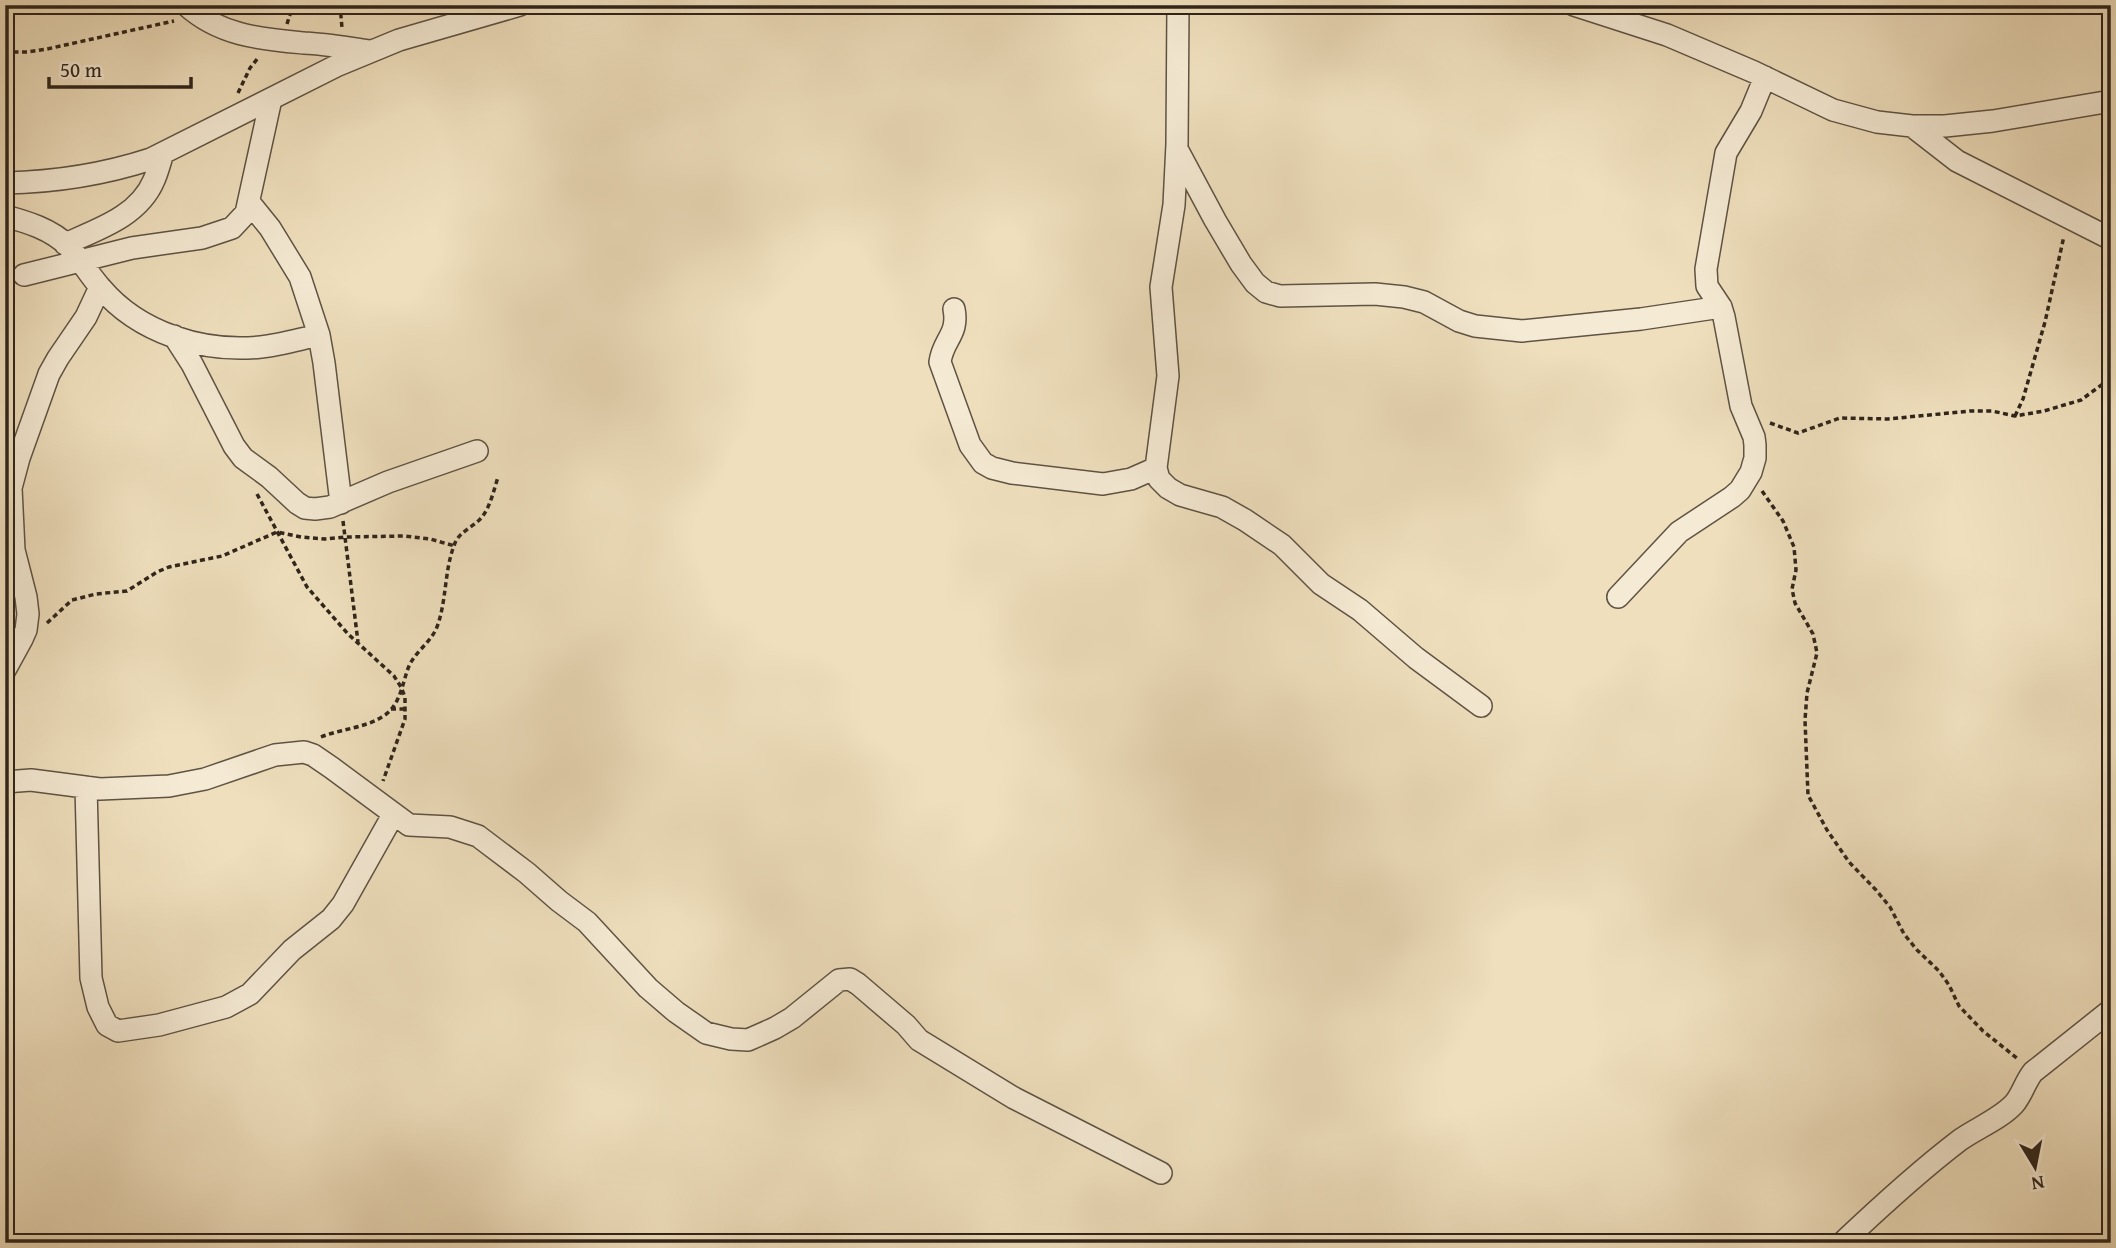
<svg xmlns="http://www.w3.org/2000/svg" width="2116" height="1248" viewBox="0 0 2116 1248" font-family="'Gentium Book Plus',serif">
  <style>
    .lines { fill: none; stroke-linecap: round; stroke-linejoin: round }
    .minor-casing { stroke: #5e5344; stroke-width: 24 }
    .path { stroke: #2e241b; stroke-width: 3.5; stroke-dasharray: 5 3.5; stroke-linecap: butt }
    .minor { stroke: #f5ead4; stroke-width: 21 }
  </style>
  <rect width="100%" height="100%" fill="#efdfbd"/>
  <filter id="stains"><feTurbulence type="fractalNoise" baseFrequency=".00286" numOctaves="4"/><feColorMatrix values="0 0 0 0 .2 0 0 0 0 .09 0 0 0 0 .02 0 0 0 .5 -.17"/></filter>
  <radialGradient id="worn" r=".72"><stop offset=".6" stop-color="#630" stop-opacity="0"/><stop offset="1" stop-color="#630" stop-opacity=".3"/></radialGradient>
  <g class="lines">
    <!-- minor casing -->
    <g class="minor-casing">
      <path id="minor" d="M186,5C220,36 261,39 304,43C326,44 348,48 370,51
        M1178,5L1177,144L1174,205L1161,287L1168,376L1156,468L1159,479L1168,488L1180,495L1222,507L1245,520L1282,545L1321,584L1360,610L1416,658L1481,706
        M1574,5L1667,35L1754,72L1833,110L1877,122L1912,126H1945L1993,121L2111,101
        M1912,126L1957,161L2111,239
        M1177,149L1215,220L1241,264L1255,283L1266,292L1280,296L1375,294L1404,297L1424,302L1459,321L1475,326L1522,331L1641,319L1721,307
        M5,183C54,182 105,174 151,159L336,66L399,40L520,5
        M249,202L270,228L300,277L319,335L324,363L341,503
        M5,216C27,222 51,229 68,246C80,258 89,275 101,288C139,333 203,353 261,347C280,345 300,339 319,335
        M65,244C99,229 139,216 154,180C158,171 160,162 163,153
        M24,275L132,248L202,238L232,228L246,213L271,99
        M954,309C959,335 943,339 940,362L970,445L983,463L992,468L1012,473L1103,484L1131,479L1156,468
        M174,336L192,364L234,446L243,458L269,477L297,503L305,508L315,509L330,507L388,482L477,451
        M1618,597L1679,532L1732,497L1740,490L1751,472L1755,458V445L1754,437L1741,406L1724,317L1721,307L1707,286L1706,269L1726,153L1751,111L1765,77
        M5,670L22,639L26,630L28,614L26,597L14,550L11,488L19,458L49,374L58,358L86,317L100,287
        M5,782L31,780L100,789L169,786L205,779L275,755L304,752L313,755L332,768L409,825L450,827L478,836L527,873L559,901L587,922L648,988L676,1012L706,1033L731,1039L748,1040L775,1028L792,1018L839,980L850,979L858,984L906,1025L919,1040L1014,1098L1161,1173
        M86,787L91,978L98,1007L107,1025L118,1031L159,1025L226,1007L250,994L292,950L331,919L343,904L393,815
        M1842,1243C1880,1207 1918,1172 1960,1140C1977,1128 2000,1119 2014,1104C2022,1095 2025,1082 2033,1072L2111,1010"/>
    </g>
    <!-- path -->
    <path class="path" d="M340,5L342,28
      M287,24L293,5
      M5,52H27L47,49L174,21
      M238,93L250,68L258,58
      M2015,416L2023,399L2045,322L2064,236
      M1770,423L1798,433L1840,418L1888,419L1970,411H1992L2015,416L2044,411L2081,400L2111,378
      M1762,491L1783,521L1794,547L1796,570L1792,589L1795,603L1813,634L1817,653L1807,693L1805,720L1808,795L1827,830L1849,862L1876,890L1890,907L1904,934L1917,950L1939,971L1949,985L1959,1006L1983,1031L2018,1059
      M257,494L307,587L348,634L394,676L401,687L405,697V719L383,781
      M343,521L358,642
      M47,623L72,600L96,594L127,591L157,572L169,567L222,556L277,532L301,537L325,539L345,537L405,536L430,539L455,546
      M391,709H406
      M321,737C341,729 364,728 382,717C401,706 402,683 409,666C416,651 431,642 437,627C447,600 444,570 455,543C460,531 474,527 482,517C490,507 494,490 498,477
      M1939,1243C1976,1240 2039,1228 2071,1243"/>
    <!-- minor -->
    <use href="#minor" class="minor"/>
  </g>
  <!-- margin -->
  <rect width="2116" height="1248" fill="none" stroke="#efdfbd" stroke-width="28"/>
  <rect x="7" y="7" width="2102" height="1234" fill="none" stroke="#2e241b" stroke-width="3.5"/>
  <rect x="14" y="14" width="2088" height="1220" fill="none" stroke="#2e241b" stroke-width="2"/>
  <!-- north arrow -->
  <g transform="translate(2035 1167) rotate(170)" stroke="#f5ead4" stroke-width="5" paint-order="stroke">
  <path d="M0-5L12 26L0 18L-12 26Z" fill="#2e241b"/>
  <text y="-10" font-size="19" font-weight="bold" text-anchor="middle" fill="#2e241b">N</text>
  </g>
  <!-- scale -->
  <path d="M49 77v10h142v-10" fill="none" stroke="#2e241b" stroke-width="3.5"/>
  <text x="60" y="77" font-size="21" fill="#2e241b" stroke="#f5ead4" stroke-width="5" paint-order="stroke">50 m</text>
  <rect width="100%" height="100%" filter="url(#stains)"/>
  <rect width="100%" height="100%" fill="url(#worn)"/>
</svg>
